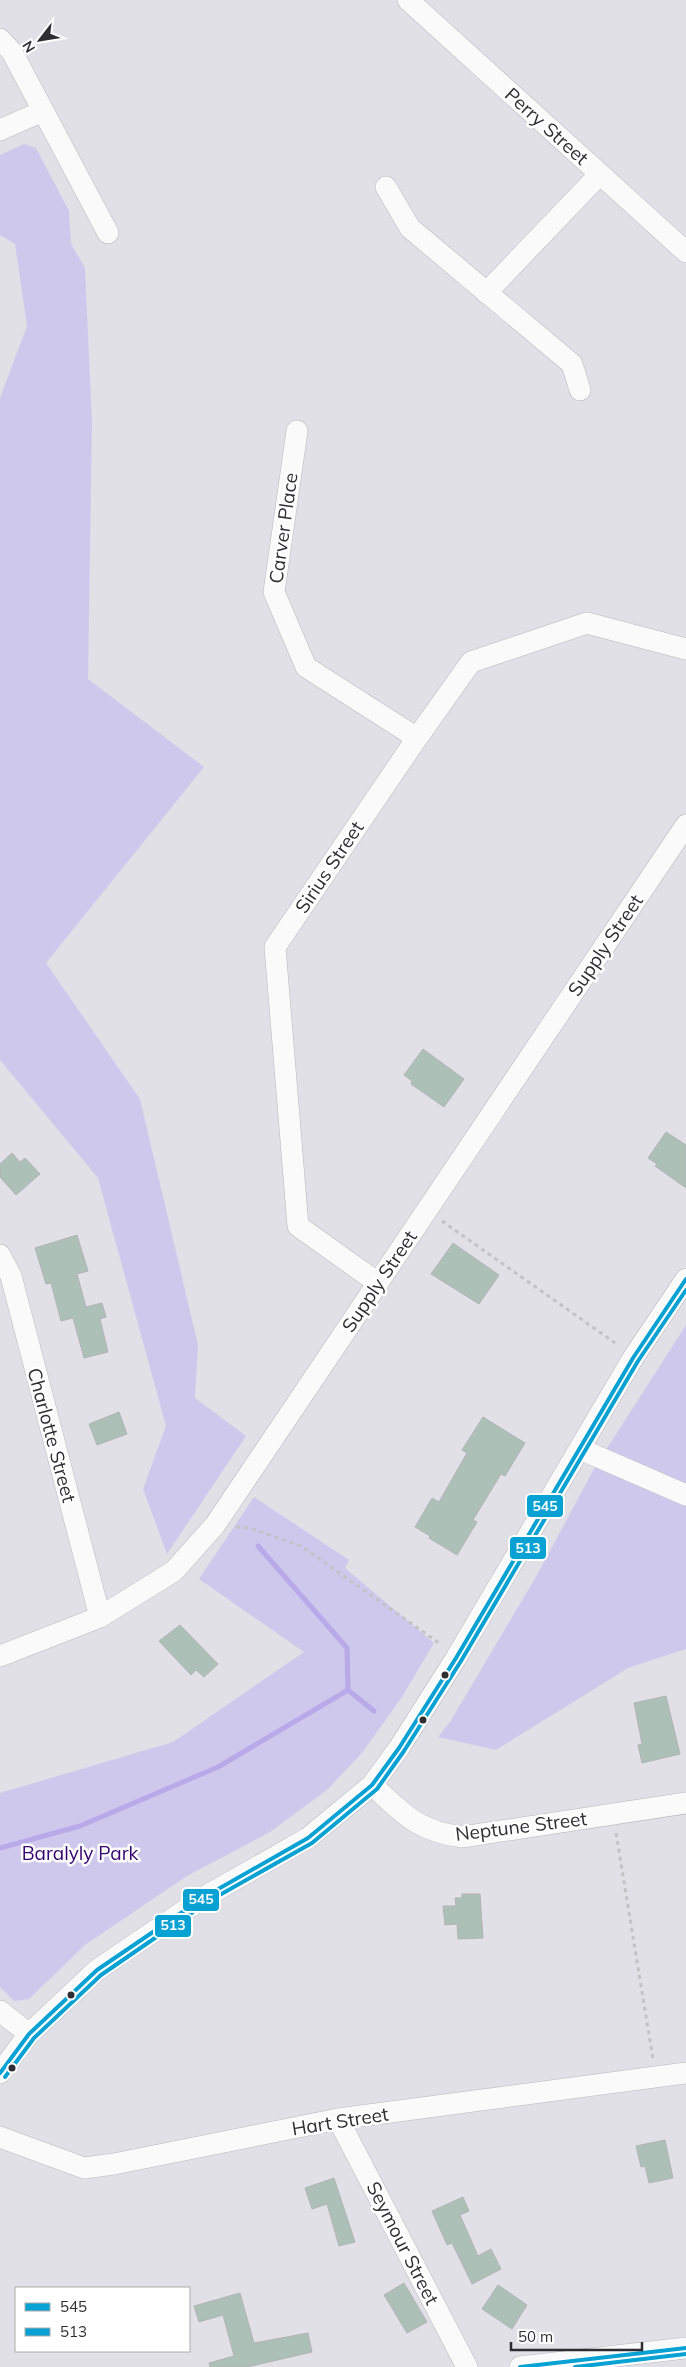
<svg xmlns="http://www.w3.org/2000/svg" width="686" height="2367" viewBox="0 0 686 2367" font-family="Mulish,sans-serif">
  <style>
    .green { fill: #cfc8ed }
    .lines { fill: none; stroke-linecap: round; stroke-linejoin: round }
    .stream { stroke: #b8a9e8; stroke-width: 5 }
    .building { fill: #adc0b8; stroke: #b1b3b5 }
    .minor-casing { stroke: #b8b7bd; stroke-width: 22 }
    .path { stroke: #c3c2c5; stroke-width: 3; stroke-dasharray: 4 4; stroke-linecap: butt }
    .minor { stroke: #fafafb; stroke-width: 21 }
    .bus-1-casing { stroke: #fff; stroke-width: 8 }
    .bus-2-casing { stroke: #fff; stroke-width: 8 }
    .bus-1 { stroke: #07a1d3; stroke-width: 4 }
    .bus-2 { stroke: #07a1d3; stroke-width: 4 }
    .bus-dot { fill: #2e2d32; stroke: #fff; stroke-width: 2 }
    .labels { text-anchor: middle; stroke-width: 5; stroke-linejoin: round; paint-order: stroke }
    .street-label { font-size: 19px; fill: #2e2d32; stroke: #fff }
    .park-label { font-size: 19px; fill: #340370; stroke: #fff }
    .line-badge { stroke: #fff; stroke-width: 2 }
    .badge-label { font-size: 14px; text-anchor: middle; font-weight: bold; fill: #fff }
  </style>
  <rect width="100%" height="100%" fill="#e1e0e7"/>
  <!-- green -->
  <path class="green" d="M24,144L36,148L69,211L71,244L85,268L92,421L88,679L204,767L46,963L140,1099L198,1345L195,1398L246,1436L167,1554L143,1489L166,1426L98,1178L0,1060V398L27,326L15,244L0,235V155Z
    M686,1325V1649L628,1668L496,1750L438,1737L450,1722L537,1575L595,1467Z
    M254,1497L349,1560L345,1568L434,1643L402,1697L362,1753L327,1790L270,1832L187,1876L85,1945L29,1999L14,2001L0,1987V1793L173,1742L304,1652L199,1579Z"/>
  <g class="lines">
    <!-- stream -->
    <path class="stream" d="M258,1546L347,1648L348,1690
      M0,1848L80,1826L218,1767L348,1690L374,1711"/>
  </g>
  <!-- building -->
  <path class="building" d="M423,1049L464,1079L444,1107L411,1084L412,1081L404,1075Z
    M666,1132L686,1145V1188L655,1166L657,1164L648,1158Z
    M12,1153L20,1162L25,1158L40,1174L16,1195L0,1177V1164Z
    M77,1235L88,1271L77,1274L86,1307L102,1303L106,1317L100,1319L108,1352L84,1358L73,1318L61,1321L51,1283L46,1284L35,1248Z
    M453,1243L499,1275L479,1304L431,1274Z
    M119,1412L127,1434L97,1445L89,1424Z
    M483,1417L525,1443L505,1476L501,1474L473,1520L477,1522L457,1555L429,1538L430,1536L415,1527L432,1498L439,1502L467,1453L462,1450Z
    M180,1625L218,1664L204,1677L196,1670L191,1675L159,1641Z
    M666,1696L680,1754L642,1763L638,1745L642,1744L634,1703Z
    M462,1894H480L483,1938L458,1939L457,1924L445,1925L443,1906H456L455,1898H462Z
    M665,2140L673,2178L649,2183L645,2166L641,2167L636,2146Z
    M334,2178L355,2242L339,2246L327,2204L312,2209L305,2188Z
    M463,2197L469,2211L460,2215L478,2256L491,2249L501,2269L472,2284L452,2243L447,2245L432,2211Z
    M404,2283L427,2322L407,2333L384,2295Z
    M498,2285L527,2305L512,2329L482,2309Z
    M240,2293L254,2343L308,2333L312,2352L247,2367H210L209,2363L234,2356L223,2315L199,2322L194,2306Z"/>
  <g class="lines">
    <!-- minor casing -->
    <g class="minor-casing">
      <path id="minor" d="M408,0L686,252
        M0,39L12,52L108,233
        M0,130L43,111
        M386,187L410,228L572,364L580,390
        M486,293L600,174
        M297,431L274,592L306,667L417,738
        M0,1255L11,1276L100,1617
        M378,1283L298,1226L275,947L417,738L471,662L587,623L686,649
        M580,1449L686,1495
        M0,1656L100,1617L174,1571L215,1525L686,825
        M372,1785C404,1814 417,1831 462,1837L686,1803
        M0,2011L29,2034
        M0,2073L29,2034L97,1970L206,1896L308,1838L372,1785L399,1748L456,1658L633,1358L686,1279
        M338,2119L467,2367
        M0,2137L84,2168L114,2164L338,2119L686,2073
        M520,2367L686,2348"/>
    </g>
    <!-- path -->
    <path class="path" d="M442,1221L615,1343
      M236,1527L250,1528L301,1546L439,1643
      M616,1833L653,2059"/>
    <!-- minor -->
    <use href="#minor" class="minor"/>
    <!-- bus-1 casing -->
    <g class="bus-1-casing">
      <path id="bus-1" d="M0,2073L29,2034L97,1970L206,1896L308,1838L372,1785L399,1748L456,1658L633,1358L686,1279
        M520,2367L686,2348"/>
    </g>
    <!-- bus-2 casing -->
    <g class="bus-2-casing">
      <path id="bus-2" d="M5,2077L34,2038L101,1975L209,1901L312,1843L377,1789L404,1751L461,1661L638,1361L686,1290
        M575,2367L686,2354"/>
    </g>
    <!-- bus-1 -->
    <use href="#bus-1" class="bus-1"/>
    <!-- bus-2 -->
    <use href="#bus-2" class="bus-2"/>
  </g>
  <!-- markers -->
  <g class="bus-dot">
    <circle cx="445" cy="1675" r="4.5"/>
    <circle cx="423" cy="1720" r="4.5"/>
    <circle cx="71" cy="1995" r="4.5"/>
    <circle cx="12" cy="2068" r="4.5"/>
  </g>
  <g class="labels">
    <!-- street labels -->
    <g class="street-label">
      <text transform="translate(547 126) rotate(42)" y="7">Perry Street</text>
      <text transform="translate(283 528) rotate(-82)" y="7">Carver Place</text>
      <text transform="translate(329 867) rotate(-56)" y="7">Sirius Street</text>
      <text transform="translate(605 945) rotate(-56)" y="7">Supply Street</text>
      <text transform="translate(379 1281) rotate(-56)" y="7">Supply Street</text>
      <text transform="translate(52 1435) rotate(75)" y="7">Charlotte Street</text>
      <text transform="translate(521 1826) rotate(-7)" y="7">Neptune Street</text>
      <text transform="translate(340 2121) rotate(-9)" y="7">Hart Street</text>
      <text transform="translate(403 2243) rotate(63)" y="7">Seymour Street</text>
    </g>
    <!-- park labels -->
    <g class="park-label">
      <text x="80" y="1860">Baralyly Park</text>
    </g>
  </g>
  <g class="line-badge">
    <rect x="526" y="1494" width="38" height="24" rx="5" fill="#07a1d3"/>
    <rect x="509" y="1536" width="38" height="24" rx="5" fill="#07a1d3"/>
    <rect x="182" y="1888" width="38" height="24" rx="5" fill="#07a1d3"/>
    <rect x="154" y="1914" width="38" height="24" rx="5" fill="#07a1d3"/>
  </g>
  <g class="badge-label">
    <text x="545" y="1511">545</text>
    <text x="528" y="1553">513</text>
    <text x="201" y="1904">545</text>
    <text x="173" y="1930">513</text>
  </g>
  <!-- legend -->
  <rect x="15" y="2287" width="175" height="65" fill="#ffffff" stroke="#ababad"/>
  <rect x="25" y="2303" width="25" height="8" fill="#07a1d3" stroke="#ababad"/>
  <text x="60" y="2312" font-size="15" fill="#2e2d32">545</text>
  <rect x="25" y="2328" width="25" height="8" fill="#07a1d3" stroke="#ababad"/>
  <text x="60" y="2337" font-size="15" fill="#2e2d32">513</text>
  <!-- north arrow -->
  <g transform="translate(40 40) rotate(239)" stroke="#ffffff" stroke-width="4" paint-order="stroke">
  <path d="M0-4L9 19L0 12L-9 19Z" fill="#2e2d32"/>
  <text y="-8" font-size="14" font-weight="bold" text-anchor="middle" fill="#2e2d32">N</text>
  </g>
  <!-- scale -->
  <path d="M511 2342v8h131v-8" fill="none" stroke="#2e2d32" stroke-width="2.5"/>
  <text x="518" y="2342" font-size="15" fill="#2e2d32" stroke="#ffffff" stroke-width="4" paint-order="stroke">50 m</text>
</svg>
